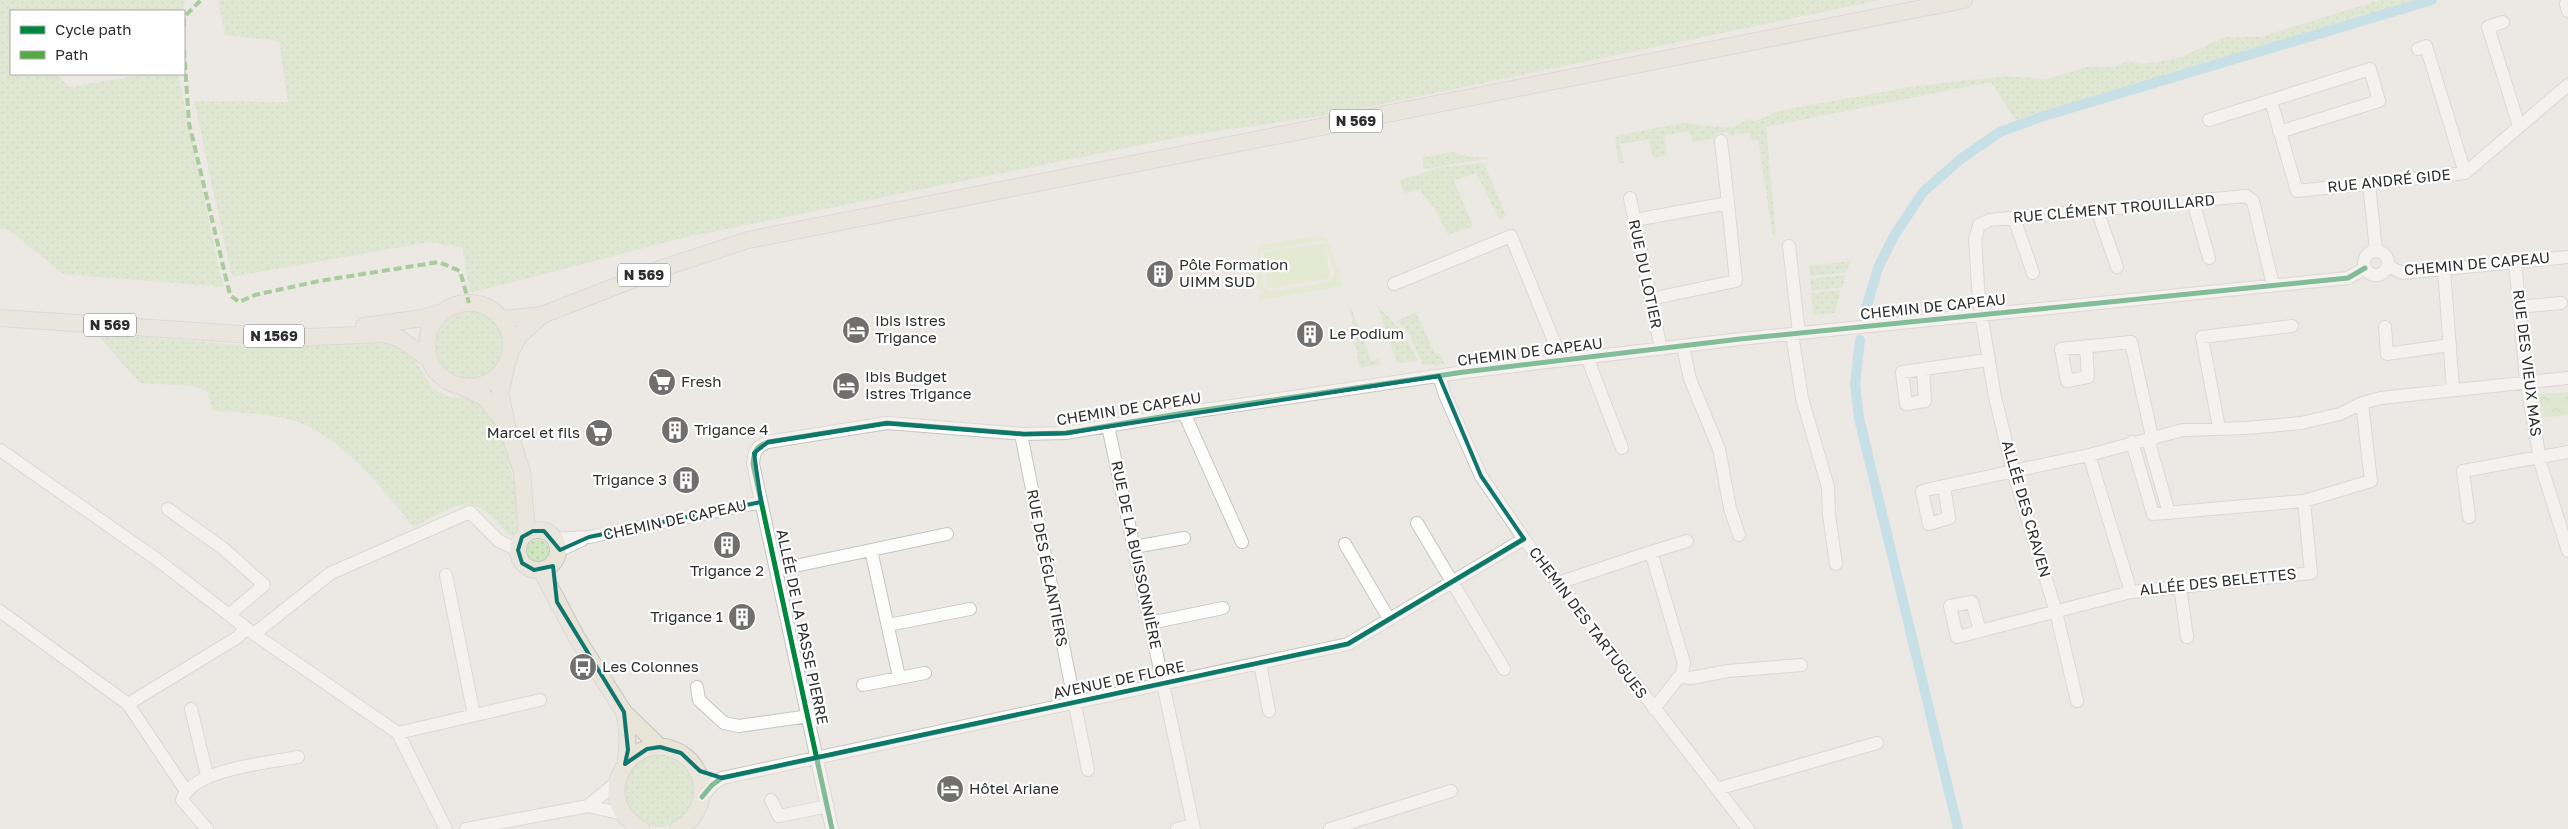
<svg xmlns="http://www.w3.org/2000/svg" width="2568" height="829" viewBox="0 0 2568 829" font-family="'Golos Text',sans-serif">
  <style>
    .grass { fill: url(#grass-dots) }
    .park { fill: url(#park-crowns) }
    .pitch { fill: #d9eabb; fill-rule: evenodd }
    .lines { fill: none; stroke-linecap: round; stroke-linejoin: round }
    .canal { stroke: #99d6ec; stroke-width: 10 }
    .minor-casing { stroke: #c5c4c5; stroke-width: 14 }
    .major-casing { stroke: #c6c5c4; stroke-width: 18 }
    .minor { stroke: #fcfcfb; stroke-width: 12 }
    .major { stroke: #e8e4d6; stroke-width: 16 }
    .quiet { stroke: #54ab44; stroke-width: 4; stroke-dasharray: 8 4; stroke-linecap: butt }
    .cycleway-casing { stroke: #fff; stroke-width: 8 }
    .cycleway { stroke: #00873e; stroke-width: 5 }
    .marked { fill: none; stroke: #0f766e; stroke-width: 4; stroke-linejoin: round }
    .labels { text-anchor: middle; stroke-width: 4.5; stroke-linejoin: round; paint-order: stroke }
    .shield { fill: #fff; stroke: #6d6d6d; stroke-width: 1 }
    .shield-label { font-size: 14px; font-weight: bold; fill: #2e2e2e }
    .street-label { font-size: 15px; fill: #2e2e2e; stroke: #fff }
    .poi-label { font-size: 15px; fill: #2e2e2e; stroke: #fff; text-anchor: start }
  </style>
  <defs>
    <pattern id="grass-dots" width="8" height="8" patternUnits="userSpaceOnUse" patternTransform="scale(1.25)"><rect width="8" height="8" fill="#cee6be"/><path d="M2 2h.1M6 6h.1" fill="none" stroke="#b1c6a4" stroke-width="1.8" stroke-linecap="round"/></pattern>
    <pattern id="park-crowns" width="20" height="18" patternUnits="userSpaceOnUse" patternTransform="scale(1.25)"><rect width="20" height="18" fill="#cee6be"/><path d="M2 6a3 3 0 1 1 6 0M12 15a3 3 0 1 1 6 0" fill="none" stroke="#b1c6a4"/></pattern>
  </defs>
  <rect width="100%" height="100%" fill="#ece8e4"/>
  <!-- grass -->
  <path class="grass" d="M0,0H185L183,11H11V74H57L69,87L147,74H178L223,287L63,274L12,232L0,228Z
    M218,0H1880L1334,114L1185,136L687,237L470,293L462,247L429,242L232,277L194,101L288,102L279,41L225,35Z
    M2380,0H2416L2016,121L1991,82L1766,127L1776,236H1773L1758,140H1751L1750,133L1729,135L1727,132L1717,133L1713,139L1693,142L1689,131L1665,135L1667,155L1653,158L1649,139L1620,144L1624,163L1619,164L1615,136L1682,123L1733,128L1747,119L1756,121L1778,111L1916,86L2005,76L2046,79L2087,67H2114L2126,61L2143,64L2176,59L2226,37H2260Z
    M1453,152L1469,157L1491,158L1423,169V157Z
    M1484,163L1506,216L1500,220L1476,173L1454,181L1473,226L1448,235L1434,207H1432L1427,198H1425L1420,189L1405,194L1399,180L1443,167Z
    M1851,261L1846,272L1810,276L1809,266Z
    M1846,275L1842,287L1811,291L1810,279Z
    M1841,290L1835,313L1814,315L1811,293Z
    M1350,305L1372,362L1378,358L1381,365L1359,367Z
    M1377,305L1404,334L1418,361L1397,363Z
    M1416,312L1435,354L1440,353L1445,364L1423,365L1408,332L1396,321Z
    M436 346a34 34 0 1 1 68 0a34 34 0 1 1-68 0Z
    M96,333L251,346H302L357,341L392,345L411,354L432,387L448,397L470,399L483,407L495,422L505,445L518,501L522,530L515,536L509,535C501,527 491,513 480,508C458,498 433,517 414,527C382,489 350,445 303,424C281,414 238,412 213,411L207,392L194,386L140,383Z
    M527 551a11 11 0 1 1 22 0a11 11 0 1 1-22 0Z
    M623 791a36 36 0 1 1 72 0a36 36 0 1 1-72 0Z"/>
  <!-- park -->
  <path class="park" d="M2568,392V415L2542,418L2538,394Z"/>
  <!-- pitch -->
  <path class="pitch" d="M1320,236L1327,239L1339,273L1336,282L1342,281L1343,286L1259,300V295L1265,294L1258,286V249L1264,245ZM1317,241H1324L1325,243L1263,253L1268,288L1330,278L1325,244L1335,273L1330,282L1270,292L1263,288L1260,251Z"/>
  <g class="lines">
    <!-- canal -->
    <path class="canal" d="M1865,312L1878,268L1894,236L1923,192L1962,158L2000,132L2041,117L2432,0
      M1860,340L1855,384L1859,418L1958,829"/>
    <!-- minor casing -->
    <g class="minor-casing">
      <path id="minor" d="M2566,4L2568,11
        M2503,22L2488,27L2519,126
        M2418,49L2426,46L2465,173
        M2271,101L2297,191L2465,173L2568,85
        M2209,120L2370,69L2379,101L2279,132
        M1721,141L1728,203
        M2369,183L2376,251
        M1630,198L1661,349
        M2193,201L2209,258
        M2097,210L2117,267
        M2014,218L2033,273
        M1635,220L1728,203L1736,281L1650,299
        M1789,246L1799,333
        M2364 263a12 12 0 1 1 24 0a12 12 0 1 1-24 0Z
        M2515,261L2526,380L2541,465L2568,551
        M2388,266L2402,273L2568,257
        M2444,270L2453,389
        M1394,284L1511,236L1562,361
        M2519,307L2561,303
        M2385,327L2387,354L2450,345
        M1792,334L1802,398L1828,487L1829,515L1836,564
        M2086,346L2088,377L2067,381L2061,349L2131,342L2152,437
        M1683,347L1690,379L1719,449L1730,508L1739,535
        M1587,357L1622,448
        M1923,369L1925,401L1906,404L1902,372L1988,360
        M1439,376L1445,395L1481,476L1524,539L1748,829
        M1184,413L1242,542
        M1108,426L1194,829
        M2219,428L2202,337L2292,326
        M1021,434L1088,770
        M2148,439L2169,513
        M2132,442L2153,514L2304,501L2371,481L2362,403
        M0,450L155,558L254,634L398,733L446,829
        M2089,455L2131,592
        M1944,486L1949,518L1929,524L1922,491L1944,486L2089,455L2183,430L2247,428L2301,423L2340,414L2362,403L2381,398L2567,378
        M168,509L224,549L264,585L229,615
        M2469,517L2463,471L2568,452
        M1417,523L1504,669
        M554,539L589,537L761,502
        M1345,544L1389,619
        M1134,547L1184,538
        M871,550L947,534
        M558,551L582,540
        M1651,552L1687,541
        M776,570L871,550L899,677
        M446,575L474,715
        M1558,583L1651,552L1684,663L1682,673L1654,709
        M2180,586L2187,637
        M0,611L128,704L238,637L246,628
        M1150,623L1223,608
        M888,625L970,609
        M1980,631L1972,602L1950,606L1957,637L2131,592L2311,573L2304,501
        M254,634L331,573L470,512L499,541L518,550
        M1260,663L1269,711
        M1679,677L1691,678L1728,671L1801,665
        M863,685L925,673
        M697,687L699,700L724,723L739,726L809,716
        M2077,701L2056,612L2013,471L1995,397L1979,301L1975,240L1979,225L1990,220L2246,196L2253,201L2273,285
        M128,704L186,791
        M191,709L207,775
        M398,733L540,700
        M616,783L588,806L623,814
        M1717,789L1877,743
        M702,797L712,785L722,778L1348,644L1524,539
        M771,800L779,816L828,806
        M207,829L182,800C192,769 268,763 298,757
        M466,829L588,806
        M832,829L753,464C754,451 756,447 768,442L887,423L1024,434L1066,433L1184,413L1464,372L1740,339L2348,278L2365,268
        M1177,829L1193,825
        M1330,829L1451,791"/>
    </g>
    <!-- major casing -->
    <g class="major-casing">
      <path id="major" d="M427 345a42 42 0 1 1 84 0a42 42 0 1 1-84 0Z
        M0,318L269,336L311,337L383,334L399,338L430,360
        M503,319L542,315L660,269L748,240L1964,0
        M364,326L423,318L442,312
        M512,349L519,336L542,315
        M506,368L500,392L507,426L522,472L527,533
        M464,388L484,397L505,423
        M518 550a20 20 0 1 1 40 0a20 20 0 1 1-40 0Z
        M541,570L577,638L624,712L660,747
        M624,712C628,730 629,746 625,764
        M641,829C584,796 638,720 685,756C695,764 702,776 702,789C702,807 693,821 678,829"/>
    </g>
    <!-- minor -->
    <use href="#minor" class="minor"/>
    <!-- major -->
    <use href="#major" class="major"/>
    <!-- quiet -->
    <path class="quiet" d="M184,26V17L201,0
      M184,50L189,123L230,295L239,302L255,295L319,281L439,262L460,271L469,303"/>
    <!-- cycleway casing -->
    <g class="cycleway-casing">
      <path id="cycleway" d="M702,797L712,785L722,778L1348,644L1524,539
        M832,829L753,464C754,451 756,447 768,442L887,423L1024,434L1066,433L1184,413L1464,372L1740,339L2348,278L2365,268"/>
    </g>
    <!-- cycleway -->
    <use href="#cycleway" class="cycleway"/>
  </g>
  <!-- marked area -->
  <path d="M0 0H2568V829H0ZM1439,376L1481,476L1524,539L1348,644L722,778L700,771L681,753L660,747L647,749L625,764L628,750L624,712L557,602L553,566L534,570L522,563L518,550L522,537L533,531H544L560,550L589,537L761,502L754,453L768,442L887,423L1024,434L1066,433Z" fill="#ece8e4" fill-opacity=".55" fill-rule="evenodd"/>
  <path class="marked" d="M1439,376L1481,476L1524,539L1348,644L722,778L700,771L681,753L660,747L647,749L625,764L628,750L624,712L557,602L553,566L534,570L522,563L518,550L522,537L533,531H544L560,550L589,537L761,502L754,453L768,442L887,423L1024,434L1066,433Z"/>
  <!-- icons -->
  <defs>
    <g id="building-disc" transform="scale(1.4375)"><circle r="9.5" fill="#706f6e" stroke="#fff"/><path d="M-4-6H4V6H1V3H-1V6H-4ZM-2.5-4.3h1.7v1.8h-1.7ZM.8-4.3h1.7v1.8H.8ZM-2.5-1h1.7V.8h-1.7ZM.8-1h1.7V.8H.8Z" fill="#fff"/></g>
    <g id="hotel-disc" transform="scale(1.4375)"><circle r="9.5" fill="#706f6e" stroke="#fff"/><path d="M-6-4.5h1.5V1H6V5H4.5V3h-9V5H-6ZM-4 0a1.8 1.8 0 1 1 3.6 0ZM.5 0V-2.5h3Q6-2.5 6 0Z" fill="#fff"/></g>
    <g id="supermarket-disc" transform="scale(1.4375)"><circle r="9.5" fill="#706f6e" stroke="#fff"/><path d="M-6-5.5h2.5l.6 2H6L4.5 2H-2.5L-4.4-4H-6ZM-1.5 3.2a1.3 1.3 0 1 0 .1 0ZM3 3.2a1.3 1.3 0 1 0 .1 0Z" fill="#fff"/></g>
    <g id="bus-disc" transform="scale(1.4375)"><circle r="9.5" fill="#706f6e" stroke="#fff"/><path d="M-5-6H5V4H4V6H2V4H-2V6H-4V4H-5ZM-3.5-4V0h7V-4ZM-3.5 1.2v1.5H-2V1.2ZM2 1.2v1.5H3.5V1.2Z" fill="#fff"/></g>
  </defs>
  <g fill-rule="evenodd">
    <use href="#building-disc" x="1160" y="274"/>
    <use href="#hotel-disc" x="856" y="330"/>
    <use href="#building-disc" x="1310" y="334"/>
    <use href="#supermarket-disc" x="662" y="382"/>
    <use href="#hotel-disc" x="846" y="386"/>
    <use href="#building-disc" x="675" y="430"/>
    <use href="#supermarket-disc" x="599" y="433"/>
    <use href="#building-disc" x="686" y="480"/>
    <use href="#building-disc" x="727" y="545"/>
    <use href="#building-disc" x="742" y="617"/>
    <use href="#bus-disc" x="583" y="667"/>
    <use href="#hotel-disc" x="950" y="789"/>
  </g>
  <g class="labels">
    <!-- shield labels -->
    <g class="shield">
      <rect x="1330" y="109.5" width="52" height="23" rx="4"/>
      <rect x="618" y="263.5" width="52" height="23" rx="4"/>
      <rect x="84" y="313.5" width="52" height="23" rx="4"/>
      <rect x="244" y="324.5" width="60" height="23" rx="4"/>
    </g>
    <g class="shield-label">
      <text x="1356" y="126">N 569</text>
      <text x="644" y="280">N 569</text>
      <text x="110" y="330">N 569</text>
      <text x="274" y="341">N 1569</text>
    </g>
    <!-- street labels -->
    <g class="street-label">
      <text transform="translate(2389 181) rotate(-6)" y="5">RUE ANDRÉ GIDE</text>
      <text transform="translate(2114 209) rotate(-5)" y="5">RUE CLÉMENT TROUILLARD</text>
      <text transform="translate(2477 264) rotate(-5)" y="5">CHEMIN DE CAPEAU</text>
      <text transform="translate(1645 274) rotate(78)" y="5">RUE DU LOTIER</text>
      <text transform="translate(1933 307) rotate(-6)" y="5">CHEMIN DE CAPEAU</text>
      <text transform="translate(1530 352) rotate(-7)" y="5">CHEMIN DE CAPEAU</text>
      <text transform="translate(2527 363) rotate(83)" y="5">RUE DES VIEUX MAS</text>
      <text transform="translate(1129 409) rotate(-9)" y="5">CHEMIN DE CAPEAU</text>
      <text transform="translate(2026 509) rotate(74)" y="5">ALLÉE DES CRAVEN</text>
      <text transform="translate(675 520) rotate(-12)" y="5">CHEMIN DE CAPEAU</text>
      <text transform="translate(1136 555) rotate(78)" y="5">RUE DE LA BUISSONNIÈRE</text>
      <text transform="translate(1047 568) rotate(79)" y="5">RUE DES ÉGLANTIERS</text>
      <text transform="translate(2218 582) rotate(-6)" y="5">ALLÉE DES BELETTES</text>
      <text transform="translate(1588 623) rotate(53)" y="5">CHEMIN DES TARTUGUES</text>
      <text transform="translate(802 627) rotate(78)" y="5">ALLÉE DE LA PASSE PIERRE</text>
      <text transform="translate(1119 680) rotate(-12)" y="5">AVENUE DE FLORE</text>
    </g>
    <!-- poi labels -->
    <g class="poi-label">
      <text x="1179" y="270">Pôle Formation<tspan x="1179" dy="17">UIMM SUD</tspan></text>
      <text x="875" y="326">Ibis Istres<tspan x="875" dy="17">Trigance</tspan></text>
      <text x="1329" y="339">Le Podium</text>
      <text x="865" y="382">Ibis Budget<tspan x="865" dy="17">Istres Trigance</tspan></text>
      <text x="681" y="387">Fresh</text>
      <text x="694" y="435">Trigance 4</text>
      <text x="580" y="438" text-anchor="end">Marcel et fils</text>
      <text x="667" y="485" text-anchor="end">Trigance 3</text>
      <text x="727" y="576" text-anchor="middle">Trigance 2</text>
      <text x="723" y="622" text-anchor="end">Trigance 1</text>
      <text x="602" y="672">Les Colonnes</text>
      <text x="969" y="794">Hôtel Ariane</text>
    </g>
  </g>
  <!-- legend -->
  <rect x="10" y="10" width="175" height="65" fill="#ffffff" stroke="#ababab"/>
  <rect x="20" y="26" width="25" height="8" fill="#00873e" stroke="#ababab"/>
  <text x="55" y="35" font-size="15" fill="#2e2e2e">Cycle path</text>
  <rect x="20" y="51" width="25" height="8" fill="#54ab44" stroke="#ababab"/>
  <text x="55" y="60" font-size="15" fill="#2e2e2e">Path</text>
</svg>
